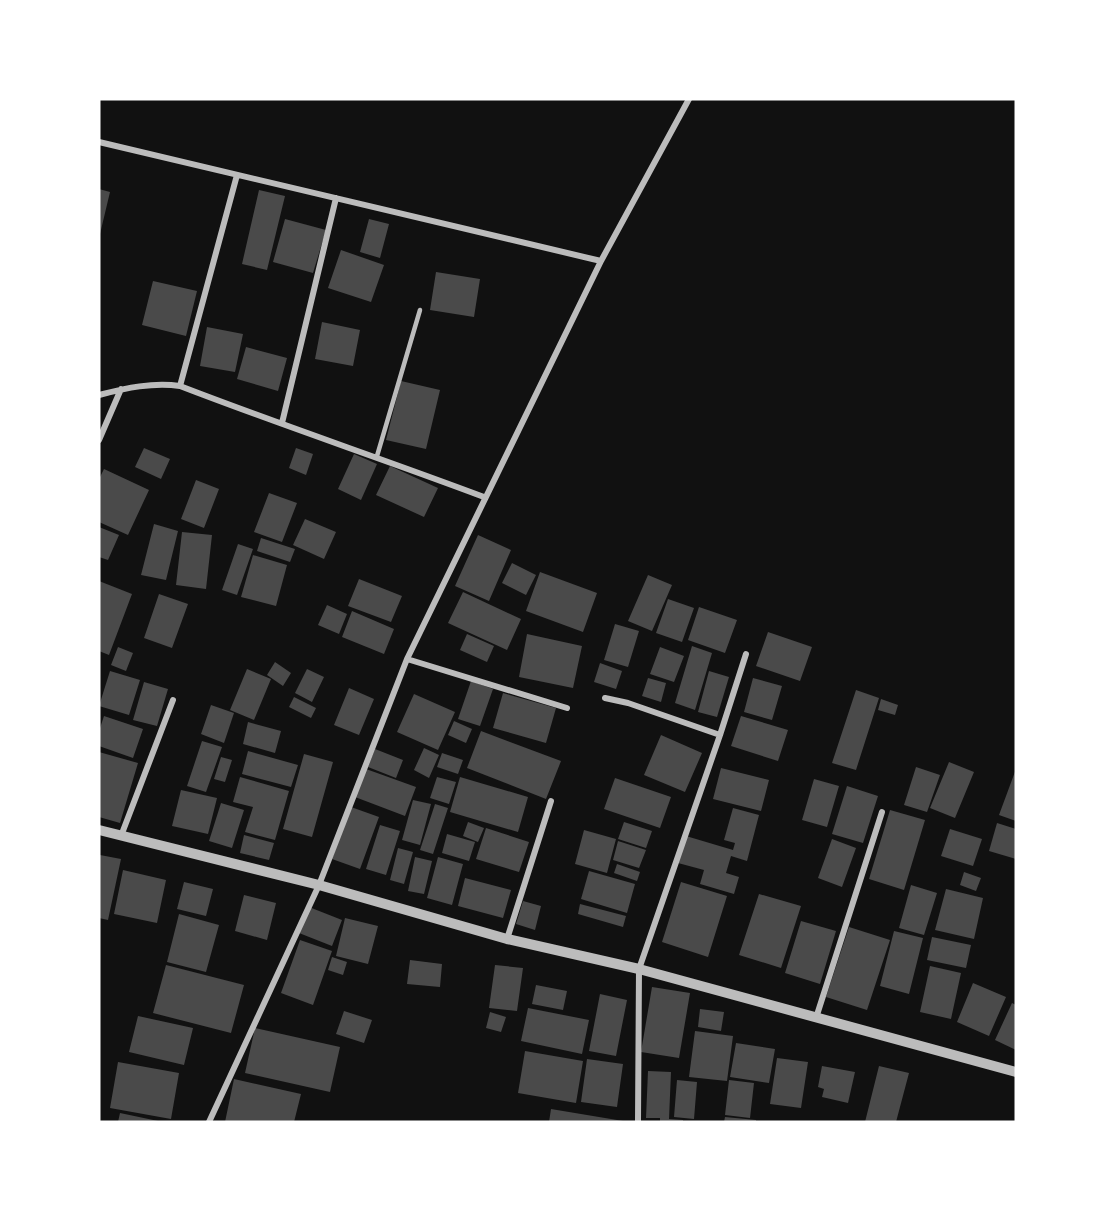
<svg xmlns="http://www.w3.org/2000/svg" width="1115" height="1221" viewBox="0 0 1115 1221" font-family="'DejaVu Sans',sans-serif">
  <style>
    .building { fill: #4a4a4a }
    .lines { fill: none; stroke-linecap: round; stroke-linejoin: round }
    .service { stroke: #bcbcbc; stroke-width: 4.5 }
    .minor { stroke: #bcbcbc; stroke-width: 6 }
    .tertiary { stroke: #bcbcbc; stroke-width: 10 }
  </style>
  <rect width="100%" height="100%" fill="#111"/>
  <!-- building -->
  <path class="building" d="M99,189L110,192L100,234H99Z
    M259,190L285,196L267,270L242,264Z
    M285,219L326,230L313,273L273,262Z
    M369,219L389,224L380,258L360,252Z
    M341,250L384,265L371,302L328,288Z
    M436,272L480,279L474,317L430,310Z
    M153,281L197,291L186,336L142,325Z
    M322,322L360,330L353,366L315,359Z
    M207,327L243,334L235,372L200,366Z
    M246,347L287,358L278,391L237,379Z
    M401,381L440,390L426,449L386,440Z
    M144,448L170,459L161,479L135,467Z
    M296,448L313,454L306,475L289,468Z
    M354,454L377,464L361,500L338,489Z
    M390,466L438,488L424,517L376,495Z
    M104,469L149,490L128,535L99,522V479Z
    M196,480L219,489L204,528L181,519Z
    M269,493L297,503L282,542L254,532Z
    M305,519L336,532L324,559L293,545Z
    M154,524L178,531L166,580L141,575Z
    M99,527L119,535L108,560L99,557Z
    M182,532L212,535L206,589L176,585Z
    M478,535L511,550L489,601L455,586Z
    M261,538L295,549L290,562L257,551Z
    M238,544L253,549L237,595L222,590Z
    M253,555L287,565L276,606L241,597Z
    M512,563L536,575L526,595L502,583Z
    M540,572L597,593L583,632L526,611Z
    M648,575L672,585L652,631L628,621Z
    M359,579L402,596L391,622L348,606Z
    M99,581L132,594L109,655L99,651Z
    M463,592L521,619L507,650L448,623Z
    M159,594L188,604L172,648L144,638Z
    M668,599L694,608L682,642L656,633Z
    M327,605L347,614L339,634L318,625Z
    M699,607L737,620L725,653L688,640Z
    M352,611L394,629L384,654L342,637Z
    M615,624L639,631L628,667L604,660Z
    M768,632L812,647L800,681L756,666Z
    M467,634L494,646L487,662L460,650Z
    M527,634L582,646L573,688L519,677Z
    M692,646L712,653L695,710L675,703Z
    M118,647L133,653L126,671L111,665Z
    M660,647L684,656L674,682L650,674Z
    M275,662L291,673L283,686L267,675Z
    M600,663L622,671L616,689L594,682Z
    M247,669L271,679L254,720L230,710Z
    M307,669L324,677L312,702L295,693Z
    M110,671L140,680L129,715L99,706Z
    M709,671L729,677L717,717L698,712Z
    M648,678L666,683L661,702L642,696Z
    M753,678L782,686L772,720L744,712Z
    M471,681L493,689L480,726L458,719Z
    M144,682L168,689L157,726L133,720Z
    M349,688L374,699L359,735L334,725Z
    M856,690L879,698L856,770L832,763Z
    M503,693L556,708L546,743L493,728Z
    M414,694L455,712L438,750L397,732Z
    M294,697L316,708L311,718L289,707Z
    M881,699L898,705L895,715L878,710Z
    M211,705L234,713L224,743L201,734Z
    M104,716L143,729L133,758L99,746V731Z
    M741,716L788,730L778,761L731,746Z
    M454,721L472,729L466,743L448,735Z
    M248,722L281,731L275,753L243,744Z
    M481,731L561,761L546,799L467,768Z
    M661,735L702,753L685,792L644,775Z
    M202,741L222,747L206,792L187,786Z
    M424,748L439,755L429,778L414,770Z
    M375,749L403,760L396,778L368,767Z
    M248,751L298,765L291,787L242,774Z
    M99,752L138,763L120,823L99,817Z
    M442,753L463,760L458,774L437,767Z
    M304,754L333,762L312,837L283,829Z
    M221,757L232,760L225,782L214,779Z
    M949,762L974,772L955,818L930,808Z
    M916,767L940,775L927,812L904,805Z
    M721,768L769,780L761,811L713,799Z
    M366,769L416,787L405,816L355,797Z
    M1016,769V821L999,815Z
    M240,777L289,791L275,840L245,832L253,807L233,802Z
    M437,777L456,782L449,804L430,798Z
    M460,777L528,797L518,832L450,812Z
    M615,778L671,797L660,828L604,809Z
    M814,779L839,786L827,827L802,820Z
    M847,786L878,796L863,843L832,834Z
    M181,790L217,798L208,834L172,826Z
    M413,800L431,804L420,845L402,840Z
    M221,803L244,810L232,848L209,841Z
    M435,804L448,808L433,854L420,850Z
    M351,807L379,817L360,869L332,859Z
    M733,808L759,815L747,861L731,856L726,873L739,877L734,894L700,884L704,870L678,863L686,836L733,850L735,843L724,840Z
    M890,810L925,820L904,890L869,879Z
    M468,822L484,828L478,842L463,836Z
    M624,822L652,831L646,848L618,839Z
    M997,823L1016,829V859L989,851Z
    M380,825L400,831L386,875L366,869Z
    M486,828L529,842L519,872L476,859Z
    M950,829L982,839L973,866L941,856Z
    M584,830L616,839L607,873L575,864Z
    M447,834L475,842L469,861L442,853Z
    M244,835L274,843L269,860L240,853Z
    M832,839L856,848L842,887L818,878Z
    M618,841L646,850L639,868L613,860Z
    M398,848L413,852L404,884L390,880Z
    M100,855L121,859L108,920L99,918Z
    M415,857L432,861L424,894L408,891Z
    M438,857L463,864L452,905L427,898Z
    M617,864L640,872L637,881L614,873Z
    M123,870L166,880L157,923L114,914Z
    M589,871L635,884L627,913L581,899Z
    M964,872L981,878L976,891L960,885Z
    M465,878L511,890L503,918L458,906Z
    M184,882L213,889L206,916L177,909Z
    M681,882L727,896L708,957L662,942Z
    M911,885L937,893L924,935L899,928Z
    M946,889L983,898L974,939L935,930Z
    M759,894L801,906L781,968L739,955Z
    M244,895L276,903L267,940L235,931Z
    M523,901L541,906L535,930L516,924Z
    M580,904L626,916L623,927L578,914Z
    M309,907L342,920L332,946L299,933Z
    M179,914L219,925L206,972L167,962Z
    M345,918L378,926L368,964L336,956Z
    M801,921L836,931L820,984L785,973Z
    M849,927L890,940L867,1010L826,997Z
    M894,931L923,938L909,994L880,986Z
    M932,937L971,945L966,968L927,960Z
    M300,940L332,951L313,1005L281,993Z
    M332,957L347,962L343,975L328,970Z
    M410,960L442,964L440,987L407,984Z
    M166,965L244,985L231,1033L153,1013Z
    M495,965L523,968L517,1011L489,1008Z
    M930,966L961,973L951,1019L920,1012Z
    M973,983L1006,997L989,1036L957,1022Z
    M536,985L567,991L563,1010L532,1004Z
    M652,987L690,993L679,1058L641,1052Z
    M600,994L627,1000L616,1056L589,1051Z
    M1012,1003L1016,1005V1050L995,1040Z
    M528,1008L589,1020L582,1054L521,1041Z
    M700,1009L724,1012L721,1031L698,1027Z
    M344,1011L372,1020L364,1043L336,1034Z
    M490,1012L506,1017L501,1032L486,1028Z
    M138,1016L193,1028L184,1065L129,1052Z
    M255,1028L340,1047L330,1092L245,1073Z
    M695,1031L733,1036L727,1081L689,1077Z
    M736,1043L775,1049L769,1083L730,1077Z
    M525,1051L583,1061L576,1103L518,1093Z
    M777,1058L808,1062L801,1108L770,1104Z
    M587,1059L623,1064L617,1107L581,1102Z
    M118,1062L179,1073L171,1119L110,1108Z
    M822,1066L855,1072L848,1103L822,1097L824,1089L818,1087Z
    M879,1066L909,1073L896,1122H865Z
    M648,1071L671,1072L669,1119L683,1120V1122H660V1118H646Z
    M234,1079L301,1094L294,1122H225Z
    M677,1080L697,1082L694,1119L674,1117Z
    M729,1080L754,1083L750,1118L725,1115Z
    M551,1109L623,1121V1122H549Z
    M120,1113L158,1121V1122H118Z
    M725,1117L756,1120V1122H724Z"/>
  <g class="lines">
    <!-- service -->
    <path class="service" d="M377,456L420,310"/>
    <!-- minor -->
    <path class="minor" d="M99,142L601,261
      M180,386C281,425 383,459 484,497
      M99,395C126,388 153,382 180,386L237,175
      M282,423L336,198
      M99,440L121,389
      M407,659L567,708
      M605,698L628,703L720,735L639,969L638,1122
      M720,735L746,654
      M121,836L173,700
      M507,939L551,801
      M816,1018L882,812
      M209,1122L319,885L407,659L601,261L689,99"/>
    <!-- tertiary -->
    <path class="tertiary" d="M99,830L319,885L507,939L639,969L1016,1072"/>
  </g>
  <!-- border -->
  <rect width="1115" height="1221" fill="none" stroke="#ffffff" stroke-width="201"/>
</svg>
